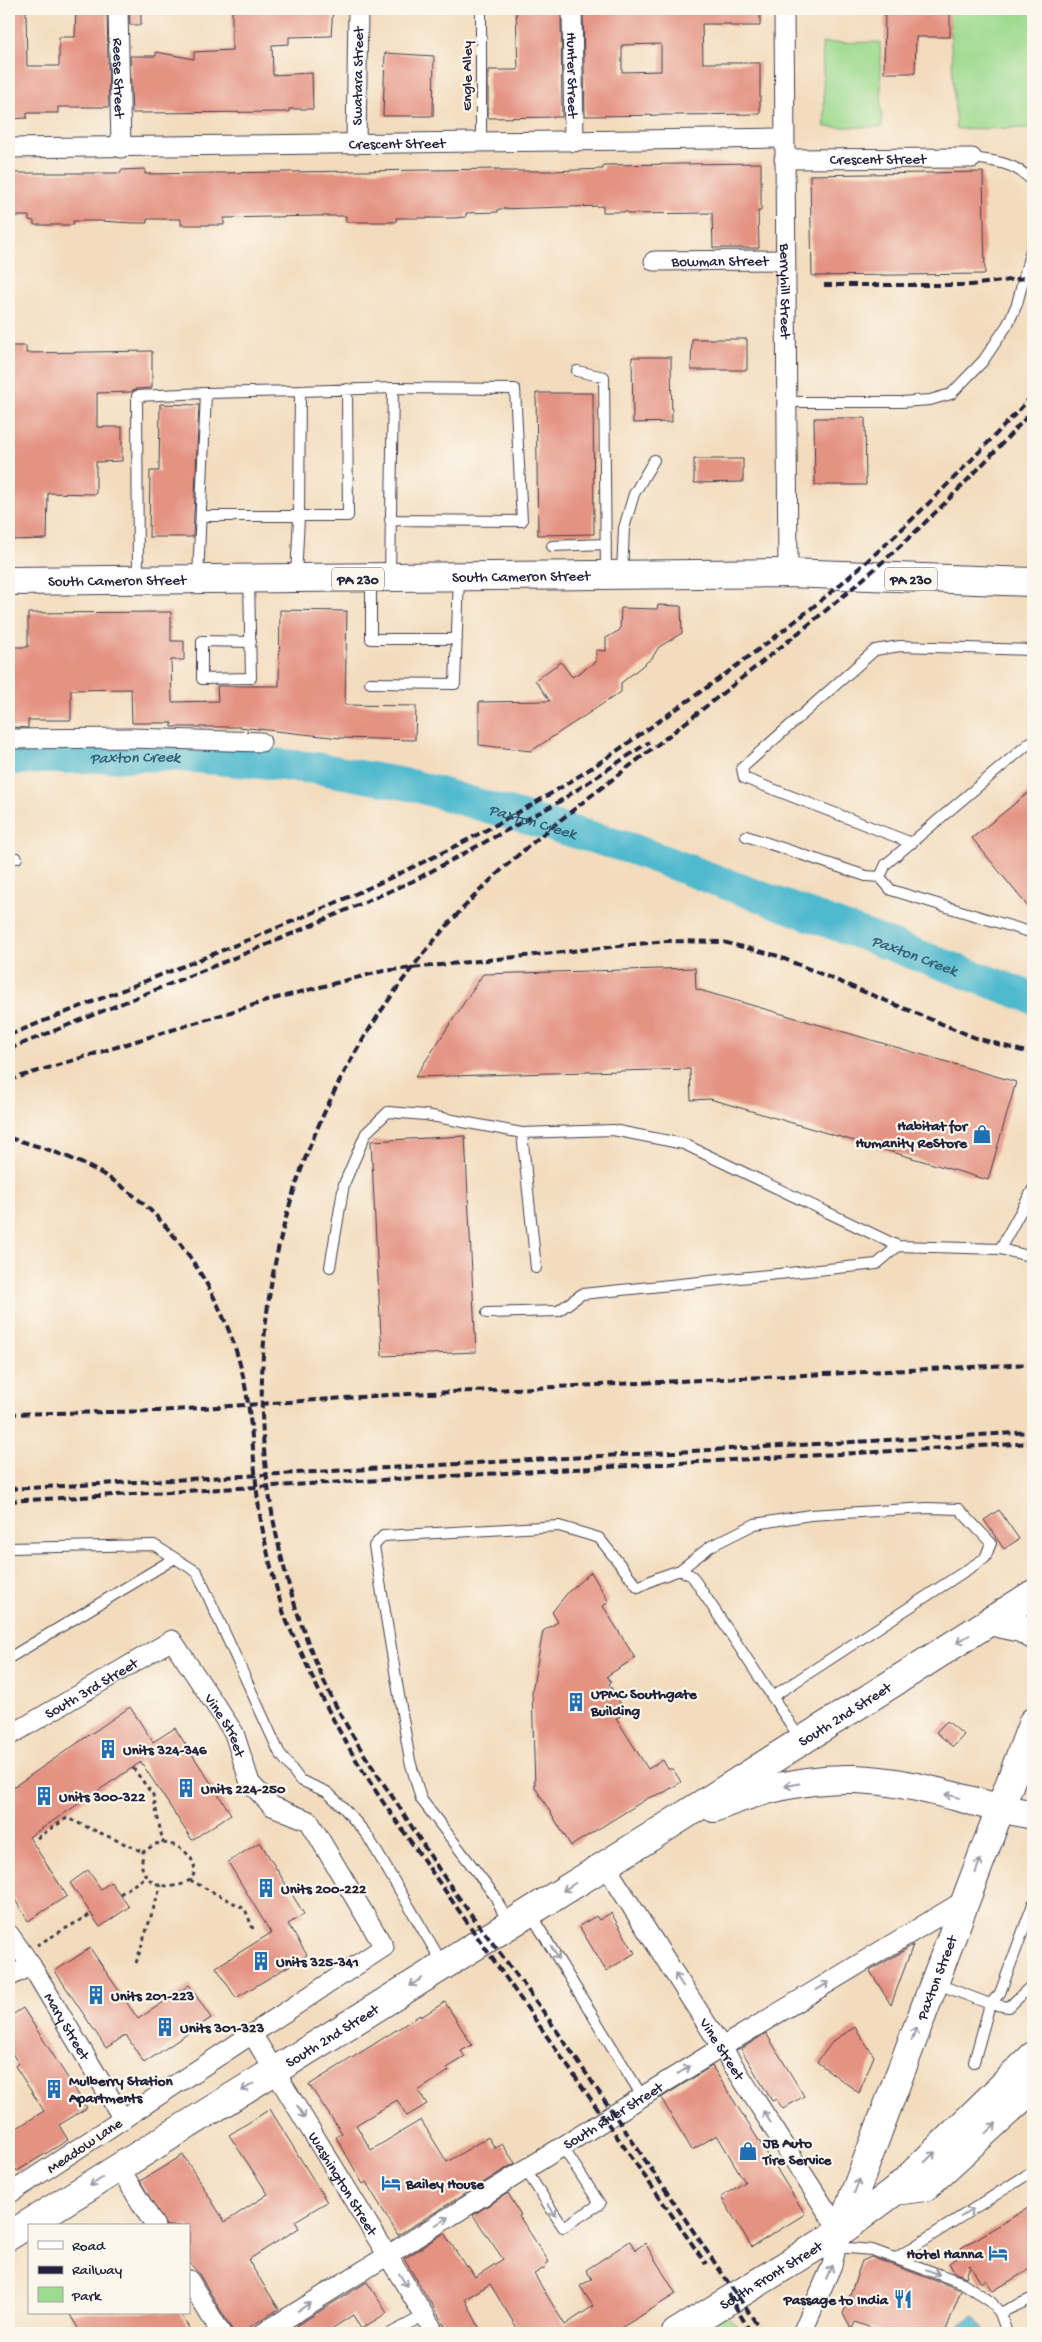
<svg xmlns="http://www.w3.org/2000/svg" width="1042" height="2342" viewBox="0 0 1042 2342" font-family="'Gochi Hand',sans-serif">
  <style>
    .green { fill: #9eda8f; stroke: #607e65 }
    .water { fill: #50b9ce; stroke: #396e84 }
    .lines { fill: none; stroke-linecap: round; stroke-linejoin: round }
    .river { stroke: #50b9ce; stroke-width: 32 }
    .building { fill: #e49281; fill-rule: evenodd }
    .service-casing { stroke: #413e4e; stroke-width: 12 }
    .minor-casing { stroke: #413e4e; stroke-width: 21 }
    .primary-casing { stroke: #413e4e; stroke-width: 30 }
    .trunk-casing { stroke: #413e4e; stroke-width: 30 }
    .motorway-casing { stroke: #413e4e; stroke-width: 30 }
    .path { stroke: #413e4e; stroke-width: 3; stroke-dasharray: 4 4; stroke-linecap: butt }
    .service { stroke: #fff; stroke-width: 10 }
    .minor { stroke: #fff; stroke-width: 19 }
    .primary { stroke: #fff; stroke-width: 28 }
    .trunk { stroke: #fff; stroke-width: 28 }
    .motorway { stroke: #fff; stroke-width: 28 }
    .rail { stroke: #22223b; stroke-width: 4; stroke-dasharray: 8 4; stroke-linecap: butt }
    .oneway { stroke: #9c9ca7 }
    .labels { text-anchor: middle; stroke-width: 4.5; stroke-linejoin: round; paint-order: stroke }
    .shield { fill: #fbf7ec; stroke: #636270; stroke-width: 1 }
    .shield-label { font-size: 14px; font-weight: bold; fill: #22223b }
    .street-label { font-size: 15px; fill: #22223b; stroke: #fbf7ec }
    .poi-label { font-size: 15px; font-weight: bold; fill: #22223b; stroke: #fbf7ec; text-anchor: start }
    .water-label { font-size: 16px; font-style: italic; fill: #345e76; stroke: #fbf7ec }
  </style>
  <rect width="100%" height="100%" fill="#fbf7ec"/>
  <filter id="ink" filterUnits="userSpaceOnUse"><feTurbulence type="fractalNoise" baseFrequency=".02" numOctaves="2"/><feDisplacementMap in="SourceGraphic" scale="10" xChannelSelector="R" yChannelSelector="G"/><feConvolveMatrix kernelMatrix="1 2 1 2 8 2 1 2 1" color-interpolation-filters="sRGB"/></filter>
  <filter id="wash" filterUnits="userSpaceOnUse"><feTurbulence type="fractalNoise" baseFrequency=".0096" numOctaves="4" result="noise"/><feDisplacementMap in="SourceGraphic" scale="20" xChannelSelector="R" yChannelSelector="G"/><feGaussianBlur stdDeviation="1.12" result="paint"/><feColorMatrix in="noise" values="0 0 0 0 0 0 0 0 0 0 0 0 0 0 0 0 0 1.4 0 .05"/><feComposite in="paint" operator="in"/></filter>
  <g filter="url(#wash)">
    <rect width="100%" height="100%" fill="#f3dcbd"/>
    <!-- green -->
    <path class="green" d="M949,9H1033V128L956,129Z
      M880,42L882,127H825L822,43Z
      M725,2315L747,2333H696Z"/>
    <!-- water -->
    <path class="water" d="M974,2316L986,2333H948Z"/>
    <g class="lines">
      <!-- river -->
      <path class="river" id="s1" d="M9,759L171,755L316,768L415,786L632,849L1033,998"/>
    </g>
    <g id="blocks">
      <!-- building -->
      <path class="building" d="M76,9H107L109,107H58V113H27V118L9,119V10H26L27,66H59V37H75Z
        M129,9H141V25H130Z
        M232,9H333L331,36L289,37V44L272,45L273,75L312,73L313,109H289V112L132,113L130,56H156V52L194,59V52L232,50Z
        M516,9H561L562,117L488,118V70H518Z
        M583,9H760V26H730V24H702L703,63H760V114L585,116ZM661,44V71L622,72V45Z
        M885,9H919V13L950,12V37H916L915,73H884Z
        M385,53L434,56L433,116H383Z
        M761,163V211H758L759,248H713L712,213L628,214V212H603V206L498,209V212L466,213V217L453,218H396V222H346V216H317L224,218V225H181V219H147V223H132L100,221H73V225H34V221L29,220V216H9V173H121V170L145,169V174L500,169V171H551L603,169V165Z
        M983,172L985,274L812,276L810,175Z
        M692,339H747V370H691Z
        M9,346H26V353L152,351V388L136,389L131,392L97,393V427H122V461L96,462V494L48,493L47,539L9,540Z
        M632,357H671L672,422L633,423Z
        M536,393H593L594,534L538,535Z
        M160,404L199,405L193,537H149L150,471H159Z
        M814,418H865L866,485H815Z
        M694,459H743V482L694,483Z
        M658,605L681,606L682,633L659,647L652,658L621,683V692L531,751L479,745V702L550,701L535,680L561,662L572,677L596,662V650L606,651V638L620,630L621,608L657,609Z
        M280,610L347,611L345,705L416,706L415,740L340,738L239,727H172V723H132L131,689L71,690V720H28V728L9,727V647H28V613L171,612V641H184V660H171L172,702L218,701L217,686H279Z
        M1033,789V913L972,838Z
        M695,968L696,989L1016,1082L988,1180L710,1099L691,1100L690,1069L415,1077L483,974Z
        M465,1136L476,1352L382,1356L371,1141Z
        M999,1510L1019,1539L1004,1549L984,1520Z
        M591,1572L609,1602L603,1606L635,1658L607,1676L611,1682L609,1684L626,1713L616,1718L648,1769L663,1760L668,1769H673L681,1782L665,1792L648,1798L571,1846L535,1787L532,1691L543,1631L558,1622L552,1612L569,1591Z
        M130,1707L153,1742L175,1728L231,1814L192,1840L141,1762L29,1837L67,1896L28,1921L9,1890V1790Z
        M947,1721L964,1735L953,1747L936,1732Z
        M260,1842L304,1914L288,1924L307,1955L236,1998L216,1967L271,1933L228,1862Z
        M88,1870L101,1889L111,1882L129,1907L100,1927L70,1883Z
        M611,1913L635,1953L606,1971L579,1926L596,1916L599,1920Z
        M913,1945L891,2005L870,1971Z
        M90,1948L138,2019L189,1985L211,2018L144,2063L126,2035L106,2048L55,1971Z
        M445,2002L472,2045L461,2051L465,2057L447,2068L449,2071L418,2091L427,2104L407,2116L397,2100L356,2125L371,2150L421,2120L447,2162L488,2137L495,2148L502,2144L515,2163L398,2235L366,2182L363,2184L336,2137L342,2133L309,2085L420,2015L421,2017Z
        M23,2008L87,2108L59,2125L68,2140L17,2171L9,2158V2133L44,2111L15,2066L18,2063L9,2048V2017Z
        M855,2027L874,2056L859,2093L817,2062L833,2041Z
        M766,2033L804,2096L783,2109L776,2099L772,2101L741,2049Z
        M712,2066L805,2214L752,2247L721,2197L745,2182L717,2135L692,2150L661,2098Z
        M270,2109L327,2202L295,2221L299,2228L248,2260L279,2309L240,2333H234L199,2274L189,2262V2226H166L140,2181L183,2155L225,2222L268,2194L229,2135Z
        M508,2193L521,2215L519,2216L549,2262L545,2265L546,2267L534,2274L565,2325L593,2306L580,2286L592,2279L586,2270L630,2241L635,2250L645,2243L676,2294L613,2333H520L490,2284L465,2299L482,2333H449L404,2259L444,2233L466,2267L468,2266L475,2277L503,2259L473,2215Z
        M1033,2205V2267L993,2291L986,2280L981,2283L970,2265L966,2277L954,2272L949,2263L964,2253L961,2248Z
        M871,2257L961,2290L945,2333H885L855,2322L852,2329L843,2314L862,2261Z
        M367,2282L387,2313L361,2329L353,2315L325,2333H301L296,2326Z
        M69,2313H180L192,2333H81Z"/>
    </g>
  </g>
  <g filter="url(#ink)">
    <use href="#blocks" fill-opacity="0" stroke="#413e4e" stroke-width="1"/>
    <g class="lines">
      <!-- service casing -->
      <g class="service-casing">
        <path id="service" d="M481,143V9
          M972,158C996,161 1016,163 1033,182
          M577,371L604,377L606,574
          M300,391L393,388
          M786,402H901L930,400L951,394L983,361L1008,324L1017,304L1033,242
          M201,516H348L347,389
          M552,546L606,544
          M622,574L624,528L634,494L654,460
          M390,577C391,514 392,451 393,388L515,389L522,521L390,520
          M198,578L206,393L300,391L299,517L296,577
          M138,579L137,396L206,393
          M371,579V639H457
          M249,580L251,678L202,679V641L251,642
          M370,683L455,684L459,577
          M1033,740L886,864L880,877L891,890L1033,933
          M746,836L866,876L880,877
          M912,843L744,778L742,768L875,650L900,646L1033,650
          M9,858H17
          M1000,1249L1033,1257
          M330,1267L344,1184L366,1133L388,1112L426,1115L522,1133
          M536,1268L522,1133L613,1130L684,1144L898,1246L1000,1249L1033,1189
          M487,1313L558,1311L582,1294L877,1264L898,1246
          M9,1548L154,1545L197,1572L279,1752L300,1780L327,1792L343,1807L367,1835L443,1964
          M680,1570L711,1546L755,1524L810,1515L927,1508L959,1509L991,1543L985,1558L772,1697
          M9,1658L175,1558
          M530,1913L642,2096
          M508,1924L495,1896L421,1799L410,1761L374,1546L383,1536L559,1526L599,1538L638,1587L657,1578L680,1570L692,1576L801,1740
          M935,1983L990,2004L1009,2007L1033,1984
          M974,2062L990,2004L1000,1993L1033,1904
          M525,2169L563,2227L600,2204L562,2146
          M836,2247L872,2250L963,2283L991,2302L1000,2313L1007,2333
          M896,2258L1033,2171
          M1000,2313L1033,2298
          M281,2321L290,2333
          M391,2333L425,2315"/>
      </g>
      <!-- minor casing -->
      <g class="minor-casing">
        <g id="minor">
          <path id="s2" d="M118,9L121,148"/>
          <path id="s3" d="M572,9L574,142"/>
          <path id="s4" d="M784,9L788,573"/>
          <path id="s5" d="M356,144L358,9"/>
          <path id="s6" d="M9,148L784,138"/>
          <path id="s7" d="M784,159L972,158"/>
          <path id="s8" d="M654,261L785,260"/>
          <path d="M9,739L131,738L261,742"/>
          <path id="s9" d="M9,1736L172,1640L234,1733L250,1783L272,1806L309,1821L384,1947L9,2194"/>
          <path id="s10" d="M605,1865L840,2232L832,2265L802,2333"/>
          <path id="s11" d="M9,1934L31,1965L123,2119"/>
          <path d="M9,1977L31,1965"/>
          <path id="s12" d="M252,2034L435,2333"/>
          <path d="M119,2167L155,2226"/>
          <path d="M189,2280L221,2333"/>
          <path id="s13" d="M263,2333L722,2047L965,1900"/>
        </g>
      </g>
      <!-- primary casing -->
      <g class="primary-casing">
        <g id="primary">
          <path d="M990,1621L1021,1628L1033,1635"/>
          <path d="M714,1808C757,1790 807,1778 854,1779C903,1780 952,1796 999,1808"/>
          <path id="s14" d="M840,2232L1033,1722"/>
          <path id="s15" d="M9,2236L655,1834L1033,1594"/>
          <path id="s16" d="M676,2333L840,2232L895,2191L925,2187L1033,2088"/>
        </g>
      </g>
      <!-- trunk casing -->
      <g class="trunk-casing">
        <g id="trunk">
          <path id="s17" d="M9,581L788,573L1033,582"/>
        </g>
      </g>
      <!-- motorway casing -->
      <g class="motorway-casing">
        <path id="motorway" d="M1033,1722V1725
          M999,1808L1033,1815
          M895,2191L1033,2056"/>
      </g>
      <!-- path -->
      <path class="path" d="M133,1768L153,1795L163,1843
        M37,1838L67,1818L143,1852
        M163,1843C174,1844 183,1848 190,1857C212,1889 148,1898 142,1867C141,1863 143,1856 143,1852L155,1844Z
        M190,1880L245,1909L253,1929
        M120,1894L147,1876
        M37,1945L91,1914
        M136,1963L161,1885"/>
      <!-- service -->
      <use href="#service" class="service"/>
      <!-- minor -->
      <use href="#minor" class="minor"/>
      <!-- primary -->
      <use href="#primary" class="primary"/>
      <!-- trunk -->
      <use href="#trunk" class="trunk"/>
      <!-- motorway -->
      <use href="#motorway" class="motorway"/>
      <!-- rail -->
      <path class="rail" d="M824,285H971L1033,277
        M9,1035C183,965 363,901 526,808C576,780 623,747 669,714C745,661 819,606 887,543C938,496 986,445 1033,395
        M9,1049L266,945L413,881L557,803L649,742
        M9,1080L273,999L383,971L667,941L723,942L775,955L976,1038L1033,1054
        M9,1138C47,1148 84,1161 117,1183C180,1226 226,1303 243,1376C253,1420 253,1465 259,1509C264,1541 272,1573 281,1604C285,1620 293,1635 300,1649C323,1704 350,1753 383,1802L706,2264
        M9,1414L158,1411L389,1395L1033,1364
        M9,1489L1033,1432
        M9,1501L1033,1443
        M728,2294L751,2333
        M763,2333C688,2225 616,2115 540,2007C515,1972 488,1938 462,1902C438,1870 418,1836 396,1802C369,1763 342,1722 323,1679C203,1407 264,1118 466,905C504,864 548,830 592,795C643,756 693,717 743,677C796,635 849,593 899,547C946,504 990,457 1033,410"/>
    </g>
    <!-- one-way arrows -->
    <defs><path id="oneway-shaft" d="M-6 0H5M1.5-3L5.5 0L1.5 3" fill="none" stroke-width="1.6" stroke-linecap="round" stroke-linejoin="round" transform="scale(1.25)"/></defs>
    <g class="oneway">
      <use href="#oneway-shaft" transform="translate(963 1639) rotate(148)"/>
      <use href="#oneway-shaft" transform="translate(792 1785) rotate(168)"/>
      <use href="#oneway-shaft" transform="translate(952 1796) rotate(-166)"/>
      <use href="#oneway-shaft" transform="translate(978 1866) rotate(-70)"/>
      <use href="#oneway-shaft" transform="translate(569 1887) rotate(148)"/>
      <use href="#oneway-shaft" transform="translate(555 1953) rotate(59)"/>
      <use href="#oneway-shaft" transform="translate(679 1980) rotate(-123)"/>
      <use href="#oneway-shaft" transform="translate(416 1982) rotate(148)"/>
      <use href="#oneway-shaft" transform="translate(823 1986) rotate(-31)"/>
      <use href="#oneway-shaft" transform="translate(914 2034) rotate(-69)"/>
      <use href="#oneway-shaft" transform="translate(684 2070) rotate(-32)"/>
      <use href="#oneway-shaft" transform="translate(248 2087) rotate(148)"/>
      <use href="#oneway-shaft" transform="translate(301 2112) rotate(59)"/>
      <use href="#oneway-shaft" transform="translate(767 2117) rotate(-123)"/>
      <use href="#oneway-shaft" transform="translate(991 2128) rotate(-43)"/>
      <use href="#oneway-shaft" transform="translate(930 2157) rotate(-44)"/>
      <use href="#oneway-shaft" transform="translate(96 2182) rotate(148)"/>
      <use href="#oneway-shaft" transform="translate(857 2186) rotate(-69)"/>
      <use href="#oneway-shaft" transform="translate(552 2210) rotate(57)"/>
      <use href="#oneway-shaft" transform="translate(967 2213) rotate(-32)"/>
      <use href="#oneway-shaft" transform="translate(442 2221) rotate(-32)"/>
      <use href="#oneway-shaft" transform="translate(829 2272) rotate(-67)"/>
      <use href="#oneway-shaft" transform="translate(933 2272) rotate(21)"/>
      <use href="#oneway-shaft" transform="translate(403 2280) rotate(59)"/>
      <use href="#oneway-shaft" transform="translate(304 2307) rotate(-32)"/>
    </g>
  </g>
  <!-- icons -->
  <defs>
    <g id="shop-bare" transform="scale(1.5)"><path d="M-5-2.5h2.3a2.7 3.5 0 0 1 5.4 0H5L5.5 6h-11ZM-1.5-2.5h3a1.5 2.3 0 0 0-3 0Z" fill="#1f6fb2" stroke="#fbf7ec" stroke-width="2.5" paint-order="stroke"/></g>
    <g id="building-bare" transform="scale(1.5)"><path d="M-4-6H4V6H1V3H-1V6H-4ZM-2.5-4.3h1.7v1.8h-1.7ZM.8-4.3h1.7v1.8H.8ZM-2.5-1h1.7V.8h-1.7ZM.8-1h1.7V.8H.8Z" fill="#1f6fb2" stroke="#fbf7ec" stroke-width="2.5" paint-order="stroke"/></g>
    <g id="hotel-bare" transform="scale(1.5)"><path d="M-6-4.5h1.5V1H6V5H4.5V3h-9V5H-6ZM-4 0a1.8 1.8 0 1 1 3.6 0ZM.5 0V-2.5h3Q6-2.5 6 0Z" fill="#1f6fb2" stroke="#fbf7ec" stroke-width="2.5" paint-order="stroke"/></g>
    <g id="restaurant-bare" transform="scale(1.5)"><path d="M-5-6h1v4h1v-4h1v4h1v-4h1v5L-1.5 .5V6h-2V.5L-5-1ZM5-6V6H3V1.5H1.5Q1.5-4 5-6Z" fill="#1f6fb2" stroke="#fbf7ec" stroke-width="2.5" paint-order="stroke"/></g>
  </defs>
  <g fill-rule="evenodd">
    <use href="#shop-bare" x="982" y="1134"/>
    <use href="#building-bare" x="576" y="1702"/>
    <use href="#building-bare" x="108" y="1749"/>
    <use href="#building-bare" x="186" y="1788"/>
    <use href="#building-bare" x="44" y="1796"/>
    <use href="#building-bare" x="266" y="1888"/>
    <use href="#building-bare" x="261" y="1961"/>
    <use href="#building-bare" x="96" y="1995"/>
    <use href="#building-bare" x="165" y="2027"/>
    <use href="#building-bare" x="54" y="2089"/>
    <use href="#shop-bare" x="748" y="2151"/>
    <use href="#hotel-bare" x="391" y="2183"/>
    <use href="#hotel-bare" x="998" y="2253"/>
    <use href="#restaurant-bare" x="903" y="2299"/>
  </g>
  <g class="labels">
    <!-- shield labels -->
    <g class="shield">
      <rect x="332" y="567.5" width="52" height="23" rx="4"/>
      <rect x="885" y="567.5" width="52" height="23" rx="4"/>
    </g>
    <g class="shield-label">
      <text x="358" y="584">PA 230</text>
      <text x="911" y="584">PA 230</text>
    </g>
    <!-- street labels -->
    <g class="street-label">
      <text dy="5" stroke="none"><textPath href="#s3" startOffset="66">Hunter Street</textPath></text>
      <text dy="5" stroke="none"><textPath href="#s5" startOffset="68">Swatara Street</textPath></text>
      <text transform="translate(466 76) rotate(-90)" y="5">Engle Alley</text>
      <text dy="5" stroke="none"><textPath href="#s2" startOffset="69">Reese Street</textPath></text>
      <text dy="5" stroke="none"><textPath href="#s6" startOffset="388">Crescent Street</textPath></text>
      <text dy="5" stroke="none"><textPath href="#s7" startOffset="94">Crescent Street</textPath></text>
      <text dy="5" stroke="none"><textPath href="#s8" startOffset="66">Bowman Street</textPath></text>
      <text dy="5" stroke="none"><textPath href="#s4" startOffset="282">Berryhill Street</textPath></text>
      <text dy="5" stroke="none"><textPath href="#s17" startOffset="512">South Cameron Street</textPath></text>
      <text dy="5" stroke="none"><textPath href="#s17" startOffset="108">South Cameron Street</textPath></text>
      <text dy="5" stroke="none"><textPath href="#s9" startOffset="95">South 3rd Street</textPath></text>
      <text dy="5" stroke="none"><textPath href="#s15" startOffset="985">South 2nd Street</textPath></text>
      <text dy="5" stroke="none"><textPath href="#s9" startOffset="290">Vine Street</textPath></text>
      <text dy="5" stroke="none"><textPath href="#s14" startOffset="272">Paxton Street</textPath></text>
      <text dy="5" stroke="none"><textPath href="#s11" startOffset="109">Mary Street</textPath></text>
      <text dy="5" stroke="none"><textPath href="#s15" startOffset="380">South 2nd Street</textPath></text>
      <text dy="5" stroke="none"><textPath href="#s10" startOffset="218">Vine Street</textPath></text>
      <text dy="5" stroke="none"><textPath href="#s13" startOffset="412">South River Street</textPath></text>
      <text transform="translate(84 2145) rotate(-34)" y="5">Meadow Lane</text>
      <text dy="5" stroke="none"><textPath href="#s12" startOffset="175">Washington Street</textPath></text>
      <text dy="5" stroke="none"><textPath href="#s16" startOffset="111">South Front Street</textPath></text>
    </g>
    <!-- poi labels -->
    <g class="poi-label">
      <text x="967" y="1130" text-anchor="end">Habitat for<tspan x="967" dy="17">Humanity ReStore</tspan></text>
      <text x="591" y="1698">UPMC Southgate<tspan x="591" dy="17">Building</tspan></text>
      <text x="123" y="1754">Units 324-346</text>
      <text x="201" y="1793">Units 224-250</text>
      <text x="59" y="1801">Units 300-322</text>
      <text x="281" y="1893">Units 200-222</text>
      <text x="276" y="1966">Units 325-341</text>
      <text x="111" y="2000">Units 201-223</text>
      <text x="180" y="2032">Units 301-323</text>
      <text x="69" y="2085">Mulberry Station<tspan x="69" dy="17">Apartments</tspan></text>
      <text x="763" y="2147">JB Auto<tspan x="763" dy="17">Tire Service</tspan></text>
      <text x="406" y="2188">Bailey House</text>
      <text x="983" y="2258" text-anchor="end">Hotel Hanna</text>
      <text x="888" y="2304" text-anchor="end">Passage to India</text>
    </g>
    <!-- water labels -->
    <g class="water-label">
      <text dy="6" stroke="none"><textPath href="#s1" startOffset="126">Paxton Creek</textPath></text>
      <text dy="6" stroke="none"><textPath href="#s1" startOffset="531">Paxton Creek</textPath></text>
      <text dy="6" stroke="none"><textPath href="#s1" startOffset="936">Paxton Creek</textPath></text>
    </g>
  </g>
  <!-- margin -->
  <rect width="1042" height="2342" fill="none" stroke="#fbf7ec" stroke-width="30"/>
  <!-- legend -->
  <rect x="28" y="2224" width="162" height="90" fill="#fbf7ec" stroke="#a4a2a5"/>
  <rect x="38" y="2241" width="25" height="8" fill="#ffffff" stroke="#a4a2a5"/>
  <text x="72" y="2250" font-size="15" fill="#22223b">Road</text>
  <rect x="38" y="2266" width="25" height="8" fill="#22223b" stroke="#a4a2a5"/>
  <text x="72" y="2274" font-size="15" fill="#22223b">Railway</text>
  <rect x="38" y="2287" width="25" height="15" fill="#9eda8f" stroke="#a4a2a5"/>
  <text x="72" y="2300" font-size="15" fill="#22223b">Park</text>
</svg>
